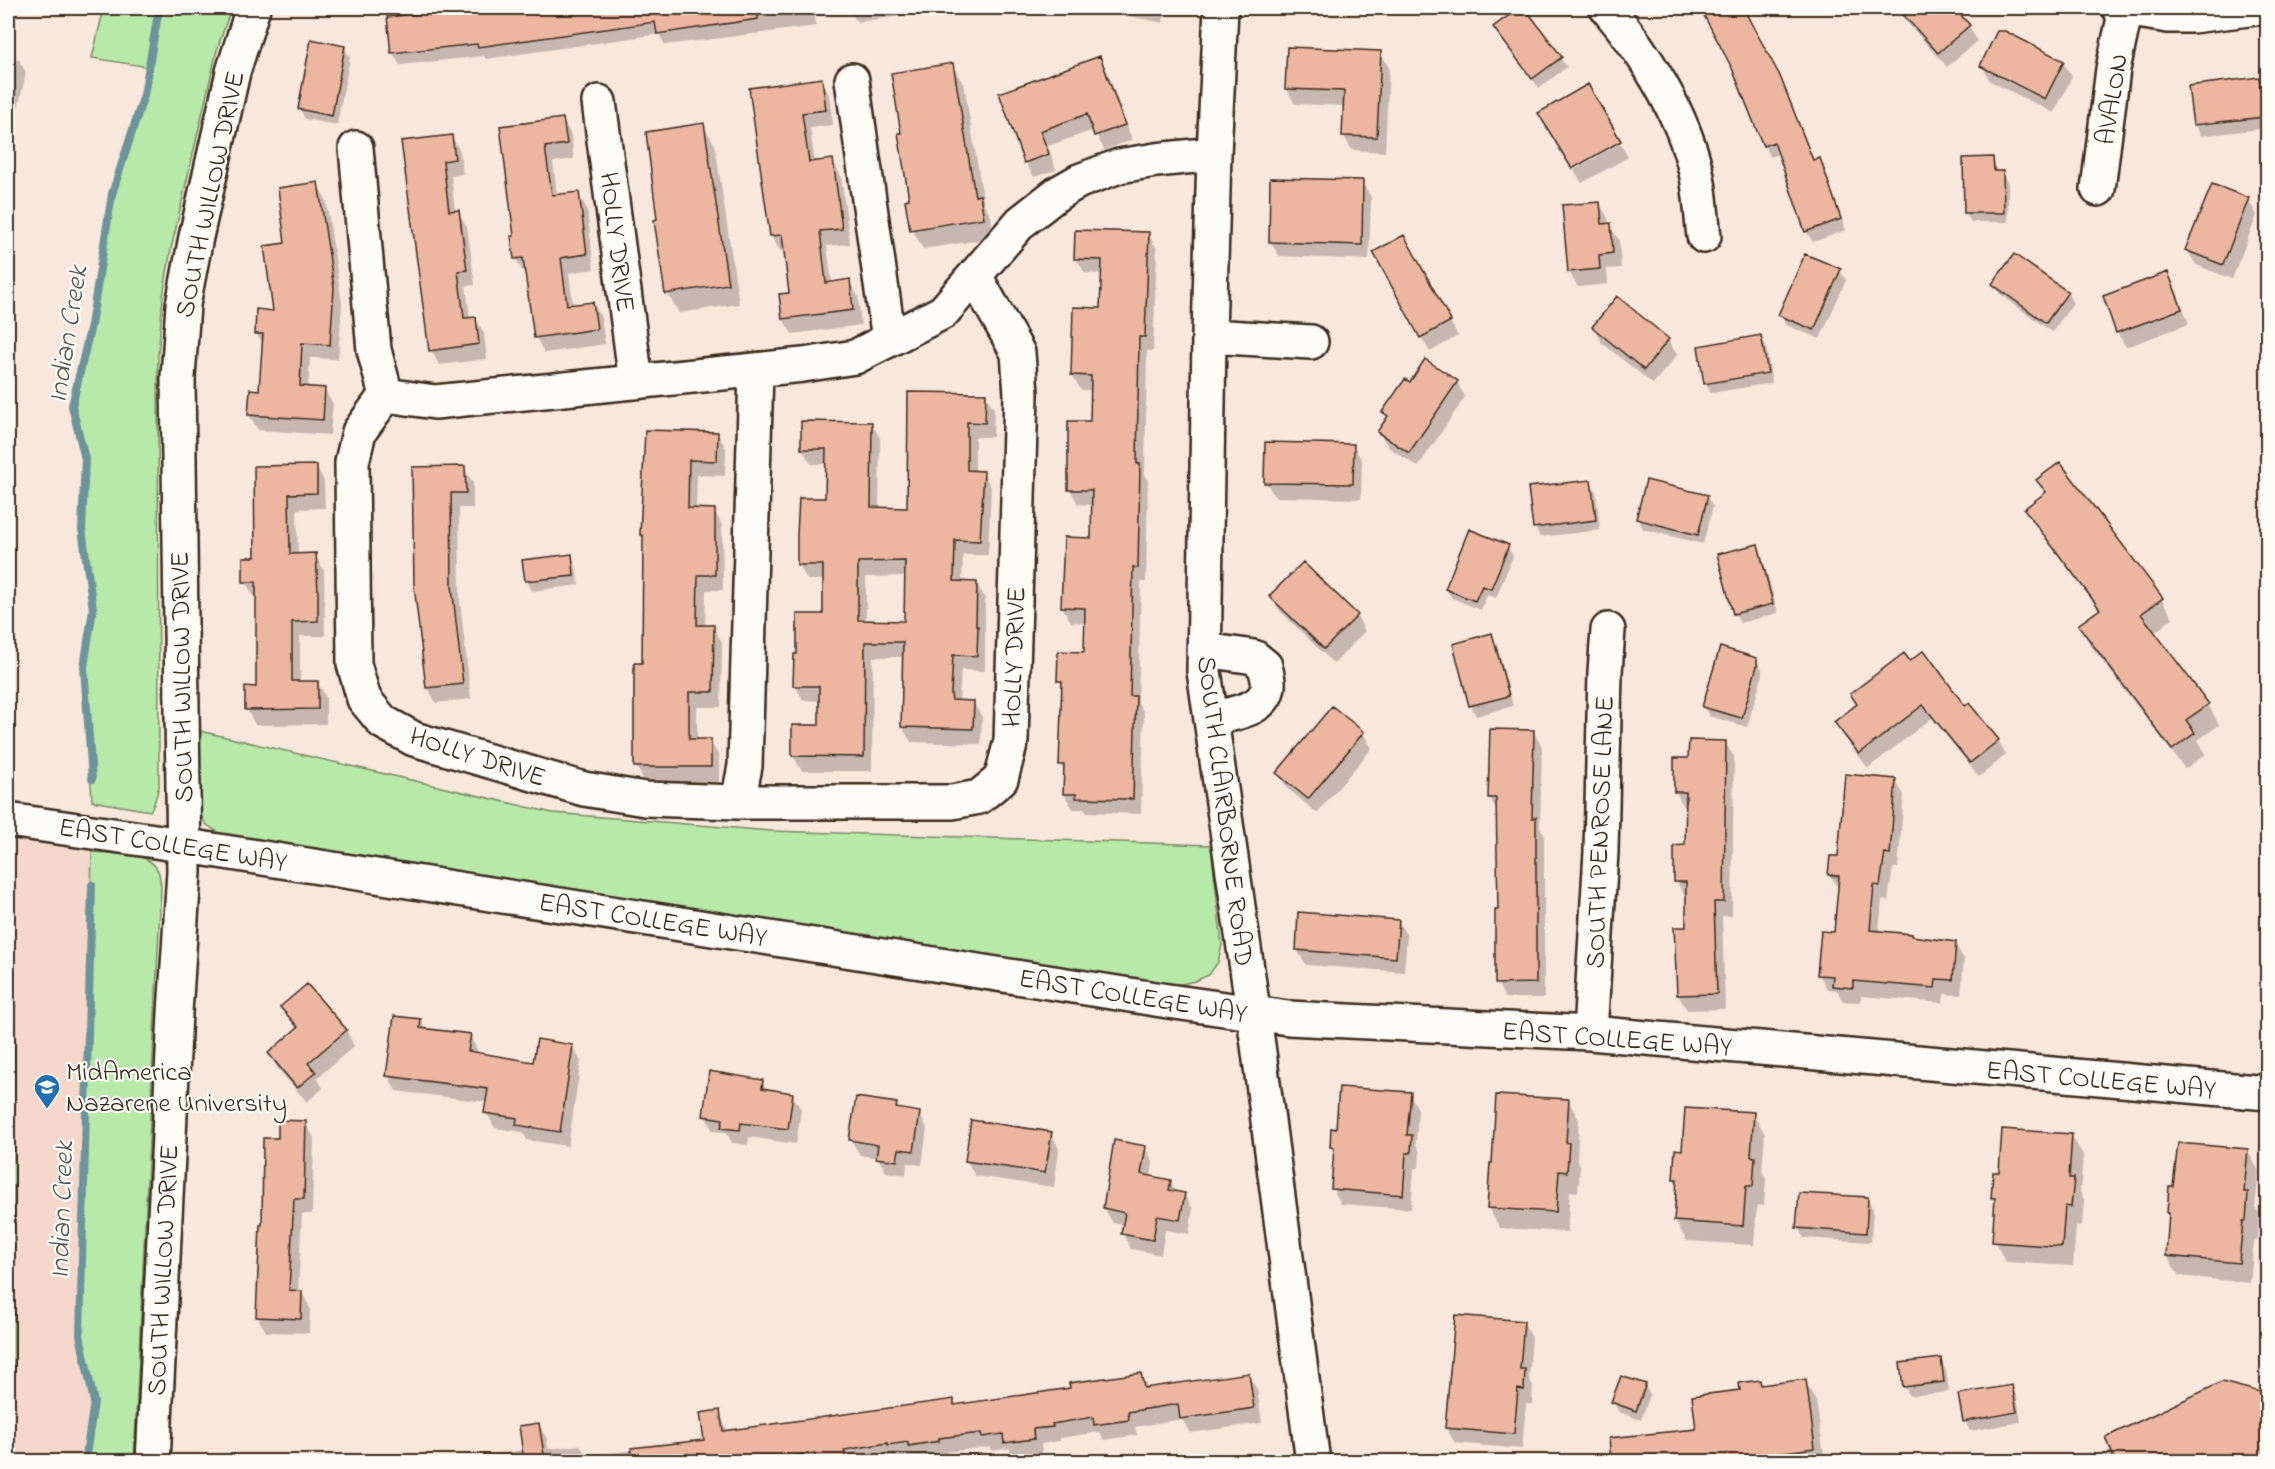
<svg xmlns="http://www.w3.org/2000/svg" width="2275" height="1469" viewBox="0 0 2275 1469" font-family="'Indie Flower',sans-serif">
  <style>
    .built { fill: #f5d8cb }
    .green { fill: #b7e9a9; stroke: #798a64; stroke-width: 1.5 }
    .shadow { fill: #0003; fill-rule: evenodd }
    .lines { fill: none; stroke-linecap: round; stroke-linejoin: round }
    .stream { stroke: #6c949a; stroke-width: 8 }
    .building { fill: #edb6a1; stroke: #3b2a1e; stroke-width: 1.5; fill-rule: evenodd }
    .minor-casing { stroke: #3b2a1e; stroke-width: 38 }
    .minor { stroke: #fdfcf7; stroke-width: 33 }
    .labels { text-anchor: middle; stroke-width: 4.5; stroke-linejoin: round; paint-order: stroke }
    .street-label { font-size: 27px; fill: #3b2a1e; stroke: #fdfcf7 }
    .poi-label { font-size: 27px; fill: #3b2a1e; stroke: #fdfcf7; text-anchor: start }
    .water-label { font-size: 28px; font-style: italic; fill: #4f5652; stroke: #fdfcf7 }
  </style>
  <rect width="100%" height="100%" fill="#f8e7dd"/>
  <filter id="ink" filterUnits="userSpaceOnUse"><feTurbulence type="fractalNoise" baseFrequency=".0167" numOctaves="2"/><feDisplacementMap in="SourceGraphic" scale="12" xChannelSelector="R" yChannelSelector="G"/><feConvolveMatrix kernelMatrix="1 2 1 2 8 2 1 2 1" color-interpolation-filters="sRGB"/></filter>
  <g filter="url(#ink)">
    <!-- built -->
    <path class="built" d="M8,838L92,852L80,1335L94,1402L85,1461H8Z"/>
    <!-- green -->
    <path class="green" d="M104,8H231L217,50L171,249L163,296L158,356L159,787L154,804L150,811L92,801L84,667L93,609L82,529L85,459L72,406L91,325L112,194L144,95L149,67L92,58Z
      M200,731L553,813L771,831L1211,845L1222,945L1218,962L1209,975L1195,981L1173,986L222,834C217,831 210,828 206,824C192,808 199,752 200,731Z
      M92,852C111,854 149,850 158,871C160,875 160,882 161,886L134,1461H85L94,1402L80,1335Z
      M8,1004H15L14,1370H8Z"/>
    <!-- shadow -->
    <path class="shadow" d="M8,8H15L8,41Z
      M518,8H814L816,26L665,45L659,34L486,59L484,56L400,65L393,53L389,19L453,12L456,16Z
      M848,8H945V10L857,22Z
      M1007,8H1039L1008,10Z
      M1103,8H1166L1163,23L1105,11Z
      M1521,8L1567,67L1539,88L1495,28Z
      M1702,8H1742L1785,89L1814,162L1819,160L1825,171L1846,230L1813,242L1806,231L1779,153L1771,157L1764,146L1734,68Z
      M1894,8H1952L1969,26L1977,41L1947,67Z
      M344,47L350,57L337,125L305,119L300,109Z
      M1380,52L1389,68L1385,152L1352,150L1343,135L1345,106L1295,104L1286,88Z
      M8,58L19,60L26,73L16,117L8,115Z
      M1100,58L1108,73L1132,140L1104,150L1094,130L1048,146L1056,170L1034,177L1025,162L1001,94Z
      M2063,62L2072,77L2054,113L1990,81L1982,65Z
      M952,65L964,85L984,204L991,217L994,238L923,249L912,229L911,200L902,134Z
      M2268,77V128L2201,136L2195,125L2190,87Z
      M821,80L829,95L833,125L810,128L815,163L832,160L841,176L850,244L827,246L832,283L849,281L858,296L861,325L792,334L783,319L791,294L786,250L780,251L771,236L750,90Z
      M563,120L571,135L574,159L553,162L557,196L578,194L587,209L594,269L569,273L573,306L593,303L601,318L605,344L544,353L536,337L527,273H524L515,258L516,237L502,127Z
      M703,125L715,145L739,304L679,313L667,293Z
      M451,136L460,151L463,174L451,176L455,212H458L467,227L475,285L466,286L470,319L475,318L484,333L487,359L439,365L431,350L403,142Z
      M1620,143L1628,157L1582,183L1574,170Z
      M1993,159L1998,173H2002L2008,183V222H1971L1965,212Z
      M1362,182L1371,197L1369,260L1279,256L1270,241Z
      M317,184L326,199L342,304L338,359L310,358L308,388L324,389L333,404L330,435L258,430L249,415L260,391L264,346L256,333L275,312L287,244Z
      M2248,200L2257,215L2232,279L2196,265L2187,250Z
      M1599,203L1608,218L1609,225L1619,240L1621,268L1607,269L1608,284L1578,287L1569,272L1563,206Z
      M1148,234L1157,249L1153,351H1147L1145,474L1148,480L1146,582H1141L1138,703L1144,713L1141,814L1086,812L1084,809H1073L1064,794L1065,772L1061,765L1063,688L1059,681L1086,653V623L1071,622L1062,607L1065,539L1092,540L1093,505L1078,504L1070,489L1092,422V390H1081L1072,375L1102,309L1103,274L1085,273L1076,258Z
      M1412,252L1458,336L1430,352L1421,337Z
      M1840,271L1846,280L1820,339L1786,325L1780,315Z
      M2168,274L2176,289L2189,324L2126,347L2117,332Z
      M1994,284L2067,293L2073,303L2052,332L2000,294Z
      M1594,327L1668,340L1677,355L1653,384L1602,343Z
      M1761,337L1766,346L1772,383L1711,393L1705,383Z
      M1457,382L1465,397L1418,467L1388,447L1379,432L1388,419L1384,412L1410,384Z
      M985,394L994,409L993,437H975V472H983L991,487L988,555H963L962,583H976L985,598V671L961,670L959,702H973L982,717L981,744L911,742L902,727L904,657H873L872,771H802L793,756L820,727L821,701L803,700L795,685L799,656L825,615V580H807L799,565L827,499L828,464H811L802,449L871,423L880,438L879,509H909ZM906,576L905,623L866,622V577Z
      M646,432L717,433L726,448L725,476L697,475L696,510H714L722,525L723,590H706L705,626L713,627L722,642L721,707H697V741H710L719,756V782H645L636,766L643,664L644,538L642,534Z
      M1353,445L1362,460L1361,499L1275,497L1266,482Z
      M316,466L324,481L325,508L297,509L298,555H315L324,570L325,636H300V682H317L326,697V724L255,725L247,709L257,688V597H254L245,581L257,558L256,467Z
      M464,468L473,483V508H459L460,602L471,699L436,703L428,688L414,469Z
      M2038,480L2161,598L2173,618L2154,633L2208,704L2219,725L2198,740L2206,754L2185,769L2091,646L2080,626L2100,611L2038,529L2026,509L2046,494Z
      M1590,481L1596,491L1600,530L1540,537L1535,527Z
      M1707,497L1713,506L1703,544L1643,529L1638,519Z
      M1757,545L1762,555L1778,613L1740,623L1735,614Z
      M1508,547L1513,556L1496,598L1487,595L1481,610L1452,598L1446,589Z
      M571,556L576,566L579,585L532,591L527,581Z
      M1271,596L1357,616L1365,631L1334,664L1280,611Z
      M1492,635L1497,645L1513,706L1476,716L1471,706L1455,645Z
      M1756,659L1762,669V677L1747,727L1709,716L1703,706Z
      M1910,663L1965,708L1969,705L1998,741L2006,755L1979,777L1932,718L1868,768L1844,737L1836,723Z
      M1534,732L1542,747L1540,827L1544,834V998H1505L1497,983L1500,912L1498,812L1490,798Z
      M1363,733L1372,748L1317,813L1287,788L1278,773Z
      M1725,742L1734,757L1732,916H1722L1725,1009L1687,1010L1678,995L1688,928V896H1685L1676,881L1687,847V807H1684L1676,792Z
      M1895,780L1904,795L1898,868H1893L1888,901L1882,900L1879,932L1955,944L1964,959L1961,995L1944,994L1943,1003L1861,996V1002L1843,1001L1837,990L1827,989L1819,974L1835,933L1839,890L1830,875Z
      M1398,921L1407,936L1404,972L1306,965L1297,950Z
      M282,1007L346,1030L354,1046L317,1078L323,1088L307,1102L278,1069L269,1054L297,1030Z
      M421,1021L426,1030L470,1036L478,1051V1054L535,1063L572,1046L581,1061L568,1146L527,1140L522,1132L495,1128L486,1112L487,1102L396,1091L388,1075Z
      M762,1082L767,1091L792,1094L801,1109L796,1144L749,1137L748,1145L732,1143L726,1132L713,1131L705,1116Z
      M1410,1094L1418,1109L1416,1144L1420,1152L1419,1168H1414L1411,1209L1341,1204L1333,1189L1335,1154L1331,1147L1337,1130Z
      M1568,1100L1579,1120L1577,1159L1580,1165L1578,1192L1570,1191L1567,1232L1500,1228L1488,1208L1491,1165Z
      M896,1105L899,1110L919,1113L927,1128L922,1165L907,1163L906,1175L886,1172L878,1158L860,1155L851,1140Z
      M1753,1114L1765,1134L1762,1171L1766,1178L1764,1206L1757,1205L1754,1245L1687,1241L1675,1221L1678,1185L1674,1179L1683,1152Z
      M305,1122L314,1138L312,1214H302L298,1292H302L310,1308L309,1333L266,1332L257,1316L263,1226L279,1140Z
      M1051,1133L1059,1149L1054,1187L975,1176L967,1161Z
      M2071,1135L2083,1155L2080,1192L2084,1200L2082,1227L2076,1226L2073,1266L2006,1262L1994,1241L1996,1204L1993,1198L2000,1174Z
      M1145,1147L1153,1162L1151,1178L1170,1181L1177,1193L1184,1194L1193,1209L1189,1234L1165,1230L1161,1255L1131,1249L1123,1234L1124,1225L1113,1223L1104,1208Z
      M2247,1150L2259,1171L2255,1207L2259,1214L2257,1241H2254L2250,1283L2179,1276L2167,1256L2171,1217L2168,1212Z
      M1867,1199L1873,1209L1871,1242L1804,1238L1798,1228Z
      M1523,1322L1532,1337L1529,1378L1533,1386L1532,1404H1526L1522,1449L1455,1443L1446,1428Z
      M1940,1360L1946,1370L1949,1392L1910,1396L1904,1386Z
      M1140,1374L1149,1389L1248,1375L1257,1389L1262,1423L1190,1433L1182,1419L1135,1427L1137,1435L1104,1440L1100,1432L1060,1438V1441L1041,1444L1042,1453L1014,1457L1009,1448L992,1451L990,1447L946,1452L947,1456L918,1460L916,1456L869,1462H484V1456L524,1450L539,1425L547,1439L548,1449L580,1445L587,1456L706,1441L719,1412L728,1432L953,1400L956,1406L1071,1389Z
      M1805,1381L1816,1401L1825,1462H1613L1611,1440L1698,1430L1741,1391Z
      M1645,1386L1650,1395L1641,1420L1619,1412L1613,1402Z
      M2011,1386L2017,1396L2021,1422L1970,1431L1965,1421Z
      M2268,1395V1462H2086L2112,1450Z"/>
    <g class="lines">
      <!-- stream -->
      <path class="stream" d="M92,779L84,667L93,609L82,529L85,459L72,406L91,325L112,194L144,95L159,8
        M85,1462L94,1402L80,1335L92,885"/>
    </g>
    <!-- building -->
    <path class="building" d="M509,8H758V19L657,34L655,22L478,47L477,44L391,53L387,17L454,10L455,15Z
      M1519,8H1525L1562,57L1532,79L1493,27Z
      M1700,8H1743L1780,76L1813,160L1820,158L1841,219L1805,232L1774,142L1763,146L1732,68Z
      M1897,8H1954L1970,25L1938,53Z
      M1997,31H2005L2064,61L2045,99L1980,66Z
      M311,39L345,46L332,116L298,109Z
      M1287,47L1381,51L1377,137L1342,136L1344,91L1285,89Z
      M1100,56L1125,125L1094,136L1087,114L1040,131L1049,154L1024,163L999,93Z
      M953,63L975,196L980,195L984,218L910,230L905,200L909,199L898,133H901L891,73Z
      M2259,77L2264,117L2193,125L2188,86Z
      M822,78L826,110L802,113L809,162L833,159L842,229L820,231L826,283L850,279L853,310L782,319L779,294L789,293L782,235L770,236L749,88Z
      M1588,84L1621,141L1572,169L1538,113Z
      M563,118L567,144L545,147L552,195L579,192L587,254L561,258L567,305L593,302L597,329L534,338L523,258L514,259L511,236H514L500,126Z
      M704,123L728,284L665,294L654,220L657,219L646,132Z
      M452,135L455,159L443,161L449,211L459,210L467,270L458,271L464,318L476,317L479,344L429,351L401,141Z
      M1993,157L1994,171H2003L2004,213H1964L1963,158Z
      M1270,178L1363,180L1362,245L1269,242Z
      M318,182L334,288L330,345L302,343L300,386L325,388L323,420L248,415L250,389L259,390L263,334H255L256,309L273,311L264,246L285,243L278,188Z
      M2212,184L2249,198L2223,265L2185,250Z
      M1600,202L1602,224L1611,223L1613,253L1599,255L1600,269L1568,272L1562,205Z
      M1075,230L1149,232L1145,337H1139L1137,464H1140L1138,568L1133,567L1130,696H1136L1133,799L1076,798V794H1063L1064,765H1059L1062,681H1057L1058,651L1084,652L1085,608L1061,607L1064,537L1091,538L1092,490H1068V421H1090L1091,376L1071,375L1073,307L1100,308L1102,260L1074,259Z
      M1404,235L1451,321L1420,338L1373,252Z
      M1805,254L1841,269L1814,330L1778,315Z
      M2014,254L2068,292L2046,323L1992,284Z
      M2168,272L2182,309L2116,333L2103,296Z
      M1617,296L1669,339L1644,370L1592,327Z
      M1761,335L1768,373L1704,384L1698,346Z
      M1425,359L1458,381L1409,453L1377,432L1388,416L1382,412L1405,379L1410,382Z
      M908,392L986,393L985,423L967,422V470L984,471L980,541L955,540L954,581L977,582L976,626H978L977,656L953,655L951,694L952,700L974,701L973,729L901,727L903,642H865L864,757L792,756V725H819V686H793L794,654H797V614H823V565H797V535L799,498H825L826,449H801V421L872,422L871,507L907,508ZM905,561L904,621L858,620V562Z
      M645,430L718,432L717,461L689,460L688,508L715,509V575H698L697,625H714L713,692H689V739H711V767H634V663H642L643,535H640Z
      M1265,442L1354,444L1353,484L1264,483Z
      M2060,462L2163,598L2141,614L2209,704L2186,720L2195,733L2172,750L2078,625L2100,609L2024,509L2046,492L2036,480Z
      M317,465V493L289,494L290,554L316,553L318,593V621L292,622V681H318V709L245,710V686L256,687V582H243V557H255L254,466Z
      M465,466L466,493H451L452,586L463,684L426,688L414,585L412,467Z
      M1591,480L1596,520L1533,528L1528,487Z
      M1646,480L1708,495L1698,535L1636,519Z
      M1469,529L1509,545L1491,589L1482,586L1475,601L1445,589Z
      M1758,544L1773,604L1733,614L1717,554Z
      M572,554L574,576L525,581L522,560Z
      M1303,562L1358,615L1324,649L1269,596Z
      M1492,633L1509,696L1469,706L1453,644Z
      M1720,647L1757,658V666L1742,718L1702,707Z
      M1924,650L1965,706L1969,703L1999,740L1970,763L1923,705L1859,754L1834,722L1857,704L1850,694L1904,653L1910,661Z
      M1332,706L1364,732L1308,799L1276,773Z
      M1490,729L1534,730L1532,818L1536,817V983L1495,984V910H1498L1496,798H1488Z
      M1689,740L1726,741L1724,902H1714L1717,994L1677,995L1674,927H1686V882H1674V846L1685,845L1686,792H1674V758H1688Z
      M1845,774L1896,779L1890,854L1885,853L1880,886L1874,885L1870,930L1912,934V936L1956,942L1953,980L1936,979L1935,988L1853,981V988L1832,986L1833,976L1817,975L1821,931L1834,932L1839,876L1828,875L1830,856H1838Z
      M1298,912L1399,920L1396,958L1296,950Z
      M307,984L347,1030L308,1063L316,1072L297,1088L268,1053L298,1027L280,1007Z
      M394,1016L421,1019L420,1028L471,1034L468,1051L533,1062L537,1039L573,1045L560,1132L516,1125L517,1118L484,1113L488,1089L386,1076Z
      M709,1071L763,1080L762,1088L793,1093L788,1129L741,1123L740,1130L721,1128L723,1119L703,1116Z
      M1339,1087L1411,1092L1407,1135H1412L1411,1153H1406L1403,1195L1331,1189L1334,1148L1330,1147L1331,1128L1336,1129Z
      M1496,1095L1569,1099L1566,1142L1569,1143L1567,1172L1559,1171L1556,1212L1487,1208L1490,1163H1492Z
      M856,1097L897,1103L896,1108L920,1112L914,1151L899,1149L897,1161L876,1158L878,1145L849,1140Z
      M1685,1108L1754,1112L1751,1156L1755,1157L1753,1186H1746L1743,1226L1674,1221L1677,1179H1673L1675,1149L1682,1150Z
      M278,1120L306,1121L304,1199H294L289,1290L302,1291L301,1319L256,1317L260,1225H262L263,1138H278Z
      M971,1120L1052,1132L1045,1173L965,1161Z
      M2002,1129L2072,1134L2069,1178H2074L2071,1207L2065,1206L2062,1247L1992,1242L1995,1198H1991L1993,1172H1999Z
      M1114,1140L1146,1146L1141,1174L1171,1180L1169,1190L1185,1193L1180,1220L1157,1216L1153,1240L1121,1234L1125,1213L1103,1208Z
      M2178,1143L2248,1149L2244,1192H2248L2246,1221H2243L2239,1263L2166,1256L2169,1213H2167L2169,1186H2173Z
      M1799,1193L1868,1197L1866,1233L1796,1228Z
      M1455,1315L1524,1321L1520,1369H1525L1524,1390L1518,1389L1514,1434L1445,1428Z
      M1941,1358L1944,1382L1903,1387L1900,1363Z
      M1141,1373L1144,1388L1249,1373L1254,1408L1180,1419L1178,1404L1128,1412L1129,1420L1094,1425L1093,1417L1052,1424L1053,1427L1033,1429L1034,1439L1004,1443L1003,1434L982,1437L981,1433L939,1438V1441L908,1446V1442L888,1445V1443L844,1450L846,1459L827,1461H816L815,1453L761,1461H632L631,1448L704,1440L700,1413L720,1410L723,1431L954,1399V1405L1070,1388L1069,1383Z
      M1621,1376L1646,1384L1636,1411L1611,1402Z
      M1806,1379L1815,1448L1769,1454L1770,1461H1749L1748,1458L1720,1461H1611L1609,1438L1696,1429L1692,1396L1740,1390L1739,1383L1760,1380L1761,1385Z
      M2222,1382L2268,1394V1461L2245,1457L2241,1461H2115L2106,1437Z
      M2012,1385L2017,1412L1963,1422L1958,1394Z
      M539,1423L545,1461H524L519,1426Z"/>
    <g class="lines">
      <!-- minor casing -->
      <g class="minor-casing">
        <path id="minor" d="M1221,8L1214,154L1209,336L1204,671L1258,1045L1313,1462
          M1607,8C1645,53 1683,114 1696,172C1701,193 1701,215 1704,236
          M2119,8L2168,16H2192L2257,8
          M852,80L889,340
          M599,102L636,382
          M356,148L374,350L386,395
          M2098,189L2113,69L2126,9
          M975,276L1018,353L1021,394L1011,741L1001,779L979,797L952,802H738L645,799L584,789L414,739L383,722L364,699L354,664L352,462L359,432L386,395L435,402L803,365L855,357L943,312L1021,222L1058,193L1079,181L1119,166L1156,160L1214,154
          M1209,336L1311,342
          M1205,650L1254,657L1265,666C1266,672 1269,680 1268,686C1265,711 1232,713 1212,719
          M738,802L745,766L756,370
          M8,820L155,841L1168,1001L1288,1018L1590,1033L2268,1093
          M1590,1033L1601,852L1605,672L1608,630
          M153,1462L175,1013L184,872L178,377L183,305L196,237L233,72L253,8"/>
      </g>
      <!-- minor -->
      <use href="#minor" class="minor"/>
    </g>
  </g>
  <!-- icons -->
  <defs>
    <g id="university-pin" transform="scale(1.35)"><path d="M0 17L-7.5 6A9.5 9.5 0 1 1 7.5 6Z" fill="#1f6fb2" stroke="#fdfcf7"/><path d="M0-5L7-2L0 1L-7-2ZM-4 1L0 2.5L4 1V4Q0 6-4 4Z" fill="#fff"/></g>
  </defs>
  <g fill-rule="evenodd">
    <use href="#university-pin" x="47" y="1087"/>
  </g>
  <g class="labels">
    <!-- street labels -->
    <g class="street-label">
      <text transform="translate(2111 99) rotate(-81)" y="9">AVALON</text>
      <text transform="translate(209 194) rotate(-78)" y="9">SOUTH WILLOW DRIVE</text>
      <text transform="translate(618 242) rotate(83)" y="9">HOLLY DRIVE</text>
      <text transform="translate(1013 657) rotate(-88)" y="9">HOLLY DRIVE</text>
      <text transform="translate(181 677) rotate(-91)" y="9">SOUTH WILLOW DRIVE</text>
      <text transform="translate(478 756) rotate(18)" y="9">HOLLY DRIVE</text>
      <text transform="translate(1226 811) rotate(83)" y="9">SOUTH CLAIRBORNE ROAD</text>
      <text transform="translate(1599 832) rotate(-88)" y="9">SOUTH PENROSE LANE</text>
      <text transform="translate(173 844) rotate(9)" y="9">EAST COLLEGE WAY</text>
      <text transform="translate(653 919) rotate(9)" y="9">EAST COLLEGE WAY</text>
      <text transform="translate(1133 995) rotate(9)" y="9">EAST COLLEGE WAY</text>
      <text transform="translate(1617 1038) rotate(4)" y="9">EAST COLLEGE WAY</text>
      <text transform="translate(2101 1079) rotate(5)" y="9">EAST COLLEGE WAY</text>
      <text transform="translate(162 1270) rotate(-87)" y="9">SOUTH WILLOW DRIVE</text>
    </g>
    <!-- poi labels -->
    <g class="poi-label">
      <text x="66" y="1080">MidAmerica<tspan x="66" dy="31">Nazarene University</tspan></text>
    </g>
    <!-- water labels -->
    <g class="water-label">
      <text transform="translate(66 334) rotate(-81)" y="10">Indian Creek</text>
      <text transform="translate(60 1210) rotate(-88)" y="10">Indian Creek</text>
    </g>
  </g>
  <!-- margin -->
  <rect width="2275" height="1469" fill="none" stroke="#fdfcf7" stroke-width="30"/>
  <rect x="15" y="15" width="2245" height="1439" fill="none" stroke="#3b2a1e" stroke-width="2" filter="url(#ink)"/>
</svg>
